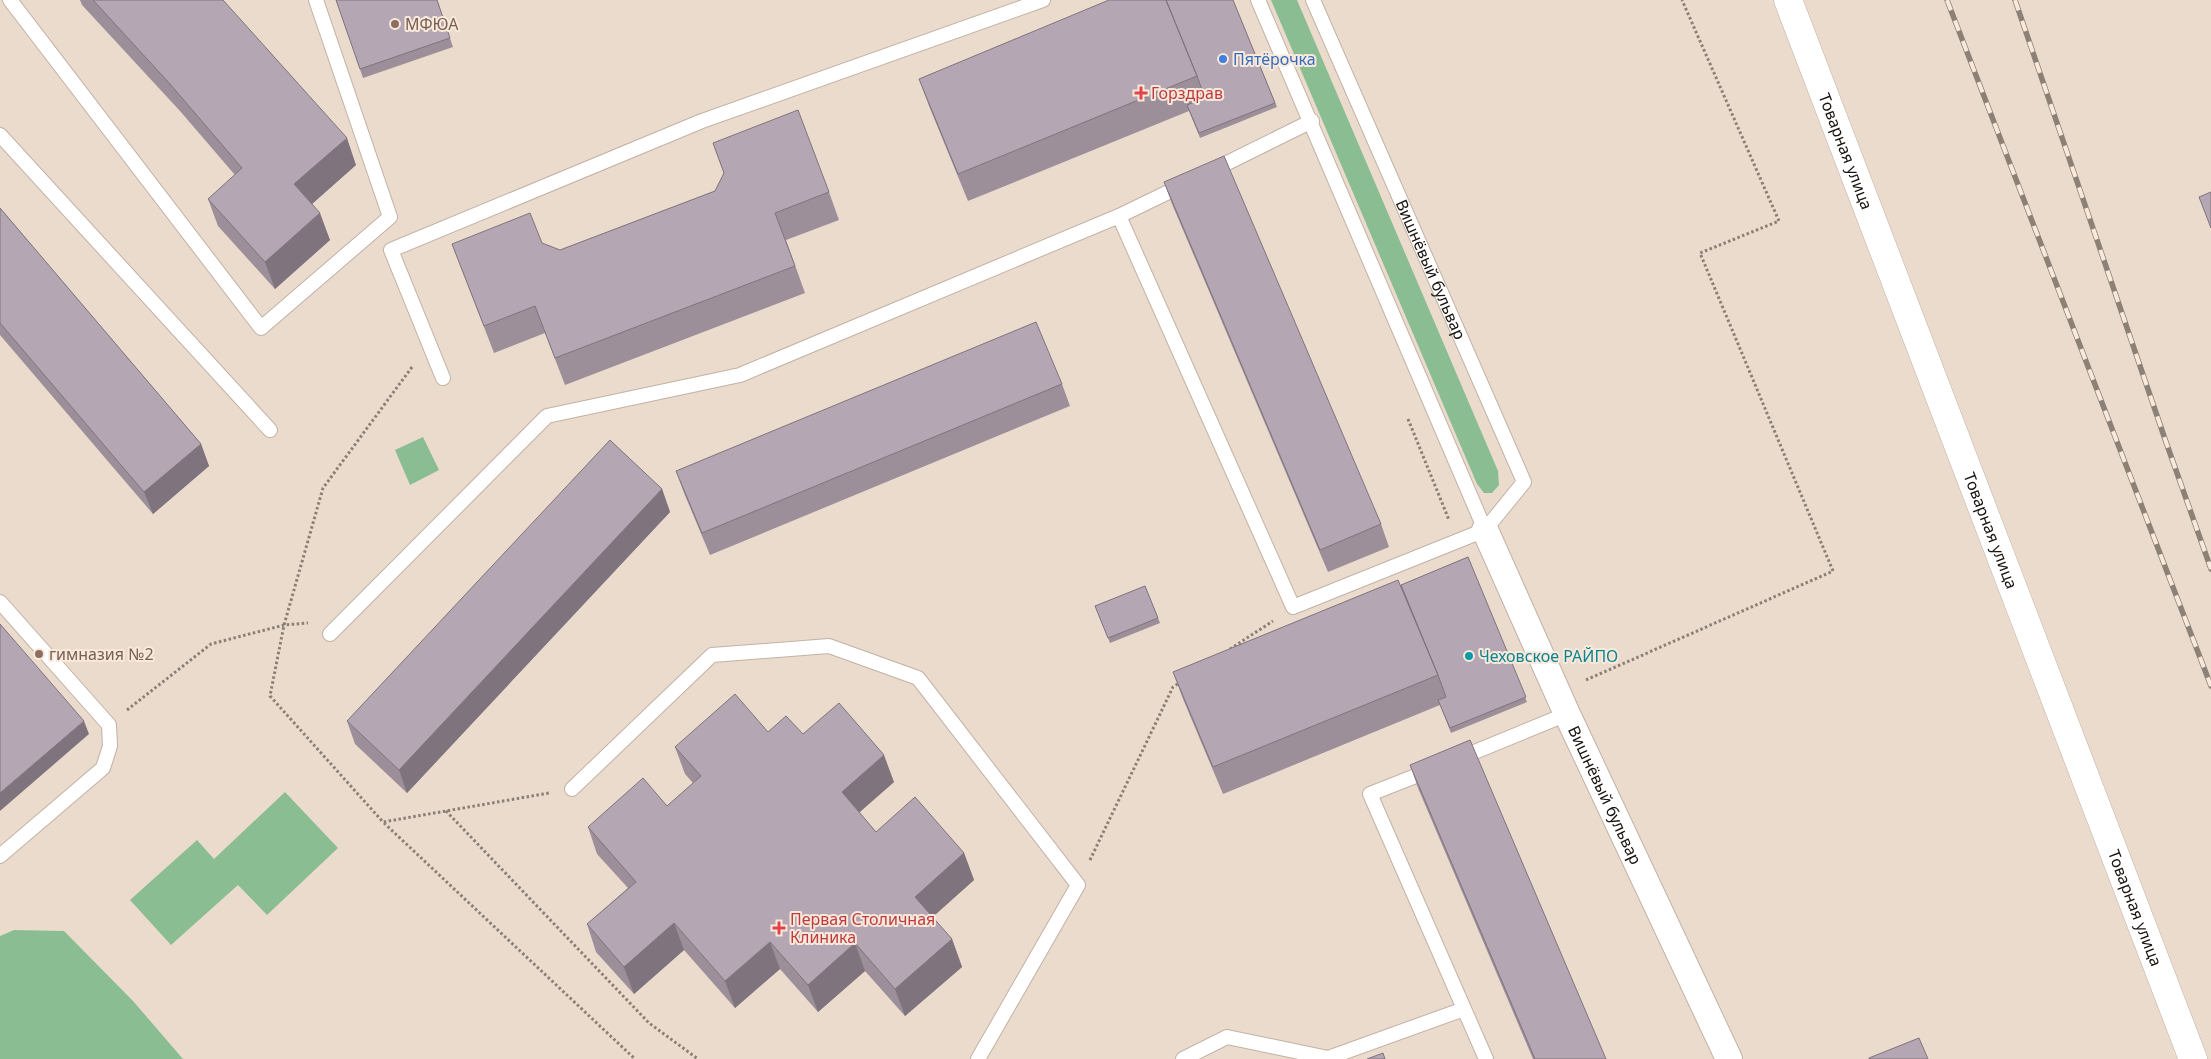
<svg xmlns="http://www.w3.org/2000/svg" width="2211" height="1059" viewBox="0 0 2211 1059" font-family="'Noto Sans',sans-serif">
  <style>
    .green { fill: #8bbd93 }
    .lines { fill: none; stroke-linecap: round; stroke-linejoin: round }
    .service-casing { stroke: #c1b2a5; stroke-width: 16 }
    .minor-casing { stroke: #c1b2a5; stroke-width: 28 }
    .tertiary-casing { stroke: #c1b2a5; stroke-width: 29 }
    .path { stroke: #8a7f75; stroke-width: 3; stroke-dasharray: 2.5 2.5; stroke-linecap: butt }
    .service { stroke: #fff; stroke-width: 14 }
    .minor { stroke: #fff; stroke-width: 26 }
    .tertiary { stroke: #fff; stroke-width: 28 }
    .rail-casing { stroke: #8c8177; stroke-width: 5.5 }
    .rail { stroke: #f8e9da; stroke-width: 4; stroke-dasharray: 11; stroke-linecap: butt }
    .wall { fill: #9c8f9a }
    .shaded-wall { fill: #7f747d }
    .building { fill: #b5a6b3; stroke: #7f747d }
    .education-dot { fill: #8d6e63; stroke: #f8e9da; stroke-width: 2 }
    .shop-dot { fill: #3f7fe0; stroke: #f8e9da; stroke-width: 2 }
    .health-dot { fill: #e0444e; stroke: #f8e9da; stroke-width: 2 }
    .culture-dot { fill: #0f9aa8; stroke: #f8e9da; stroke-width: 2 }
    .labels { text-anchor: middle; stroke-width: 4; stroke-linejoin: round; paint-order: stroke }
    .education-label { font-size: 16px; fill: #785e54; stroke: #f8e9da; text-anchor: start }
    .shop-label { font-size: 16px; fill: #366cbe; stroke: #f8e9da; text-anchor: start }
    .health-label { font-size: 16px; fill: #be3a42; stroke: #f8e9da; text-anchor: start }
    .street-label { font-size: 16px; fill: #18130e; stroke: #f8e9da }
    .culture-label { font-size: 16px; fill: #0d838f; stroke: #f8e9da; text-anchor: start }
  </style>
  <rect width="100%" height="100%" fill="#ebdbcd"/>
  <!-- green -->
  <path class="green" d="M1271,0H1297L1498,471L1499,485L1492,493H1484L1477,484Z
    M423,437L439,470L410,485L395,450Z
    M285,792L338,848L267,915L238,885L171,945L130,900L197,840L214,859Z
    M14,930L64,931L133,1001L183,1059H0V936Z"/>
  <g class="lines">
    <!-- service casing -->
    <g class="service-casing">
      <g id="service">
        <path d="M10,0L261,328L390,217L316,0"/>
        <path d="M1258,0L1485,530"/>
        <path id="s1" d="M1313,0L1524,482L1485,530"/>
        <path d="M0,135L270,430"/>
        <path d="M1211,171L1312,121"/>
        <path d="M1119,216L1293,607L1485,530"/>
        <path d="M443,378L391,250L702,121L1043,0"/>
        <path d="M0,602L109,725L110,746L103,768L0,856"/>
        <path d="M330,634L547,416L740,375L1119,216L1183,185"/>
        <path d="M1460,758L1567,714"/>
        <path d="M1431,770L1370,794L1486,1059"/>
        <path d="M572,789L712,655L829,646L918,678L1078,885L978,1059"/>
        <path d="M1183,1059L1227,1037L1328,1058L1464,1009"/>
      </g>
    </g>
    <!-- minor casing -->
    <g class="minor-casing">
      <g id="minor">
        <path id="s2" d="M1485,530L1567,714L1729,1059"/>
      </g>
    </g>
    <!-- tertiary casing -->
    <g class="tertiary-casing">
      <g id="tertiary">
        <path id="s3" d="M1788,0L2193,1059"/>
      </g>
    </g>
    <!-- path -->
    <path class="path" d="M412,367L323,488L284,625L270,696L383,822L549,793
      M1408,419L1449,520
      M1230,649L1273,621
      M1586,680L1833,571L1700,253L1779,221L1682,0
      M127,710L211,644L284,625L308,623
      M446,811L649,1023L698,1059
      M384,823L635,1059
      M1090,860L1173,687L1181,682"/>
    <!-- service -->
    <use href="#service" class="service"/>
    <!-- minor -->
    <use href="#minor" class="minor"/>
    <!-- tertiary -->
    <use href="#tertiary" class="tertiary"/>
    <!-- rail casing -->
    <g class="rail-casing">
      <path id="rail" d="M1947,0L2211,686
        M2015,0L2166,442L2211,569"/>
    </g>
    <!-- rail -->
    <use href="#rail" class="rail"/>
  </g>
  <!-- wall -->
  <path class="wall" d="M80,0H223L356,165L312,204L330,240L275,289L218,226L208,199L235,175L180,111L82,5Z
    M336,0H437L453,47L363,78Z
    M1233,0L1277,107L1200,138L1189,111L968,201L929,106L919,79Z
    M713,143L829,192L839,220L786,240L805,293L565,385L545,333L494,353L452,244L542,243L560,250L715,191L724,173Z
    M1164,182L1381,524L1389,547L1328,572L1172,204Z
    M0,208L201,444L209,466L153,514L0,335Z
    M1062,384L1070,406L710,555L684,493L676,471Z
    M662,489L670,512L407,793L355,744L347,721Z
    M1468,557L1527,702L1451,733L1440,705L1223,794L1183,699L1173,672L1401,585Z
    M1145,586L1160,623L1110,643L1095,606Z
    M768,732L803,734L894,782L859,812L876,832L964,853L974,880L932,917L952,939L962,967L905,1016L865,971L818,1012L780,969L735,1008L684,950L634,994L596,952L587,924L628,888L597,854L588,827L667,806L693,783L685,774L675,747Z
    M1410,765L1606,1059H1533L1418,788Z"/>
  <!-- shaded-wall -->
  <path class="shaded-wall" d="M347,138L356,165L304,211L294,184Z
    M320,213L330,240L275,289L265,262Z
    M201,444L209,466L153,514L144,492Z
    M662,489L670,512L407,793L399,770Z
    M84,721L89,734L0,811V793Z
    M884,755L894,782L852,819L842,792Z
    M964,853L974,880L925,924L915,897Z
    M674,923L684,950L634,994L624,967Z
    M952,939L962,967L905,1016L895,989Z
    M770,942L780,969L735,1008L725,981Z
    M855,943L865,971L818,1012L808,985Z"/>
  <!-- building -->
  <path class="building" d="M93,0H223L347,138L294,184L320,213L265,262L208,199L242,168L170,84Z
    M336,0H437L450,38L360,69Z
    M1109,0H1166L1197,76L958,174L919,79Z
    M1166,0H1233L1275,103L1199,133L1187,105L1205,98L1197,76Z
    M798,110L829,192L775,213L795,266L555,358L535,306L484,326L452,244L530,213L542,243L560,250L715,191L724,173L713,143Z
    M1224,156L1381,524L1320,550L1164,182Z
    M2211,192V228L2199,197Z
    M0,208L201,444L144,492L0,323Z
    M1036,322L1062,384L702,533L676,471Z
    M610,440L662,489L399,770L347,721Z
    M1468,557L1526,697L1450,728L1438,700L1446,697L1438,675L1401,585Z
    M1398,580L1438,675L1213,767L1173,672Z
    M1145,586L1158,618L1108,638L1095,606Z
    M0,624L84,721L0,793Z
    M735,694L768,732L786,716L803,734L839,703L884,755L842,792L876,832L915,797L964,853L915,897L952,939L895,989L855,943L808,985L770,942L725,981L674,923L624,967L587,924L636,882L588,827L643,778L667,806L701,776L675,747Z
    M1470,740L1606,1059H1535L1410,765Z
    M1919,1038L1928,1059H1869V1058Z
    M1383,1053L1385,1059H1367Z"/>
  <!-- markers -->
  <g class="education-dot">
    <circle cx="395" cy="24" r="5"/>
    <circle cx="39" cy="654" r="5"/>
  </g>
  <circle class="shop-dot" cx="1223" cy="59" r="5"/>
  <g class="health-dot">
    <path d="M1138.5 85.5h5v5h5v5h-5v5h-5v-5h-5v-5h5z"/>
    <path d="M776.5 920.5h5v5h5v5h-5v5h-5v-5h-5v-5h5z"/>
  </g>
  <circle class="culture-dot" cx="1469" cy="656" r="5"/>
  <g class="labels">
    <!-- education labels -->
    <g class="education-label">
      <text x="405" y="30">МФЮА</text>
      <text x="49" y="660">гимназия №2</text>
    </g>
    <!-- shop labels -->
    <g class="shop-label">
      <text x="1233" y="65">Пятёрочка</text>
    </g>
    <!-- health labels -->
    <g class="health-label">
      <text x="1151" y="99">Горздрав</text>
      <text x="790" y="925">Первая Столичная<tspan x="790" dy="18">Клиника</tspan></text>
    </g>
    <!-- street labels -->
    <g class="street-label">
      <text dy="6" stroke="none"><textPath href="#s3" startOffset="162">Товарная улица</textPath></text>
      <text dy="6" stroke="none"><textPath href="#s1" startOffset="294">Вишнёвый бульвар</textPath></text>
      <text dy="6" stroke="none"><textPath href="#s3" startOffset="568">Товарная улица</textPath></text>
      <text dy="6" stroke="none"><textPath href="#s2" startOffset="291">Вишнёвый бульвар</textPath></text>
      <text dy="6" stroke="none"><textPath href="#s3" startOffset="972">Товарная улица</textPath></text>
    </g>
    <!-- culture labels -->
    <g class="culture-label">
      <text x="1479" y="662">Чеховское РАЙПО</text>
    </g>
  </g>
</svg>
